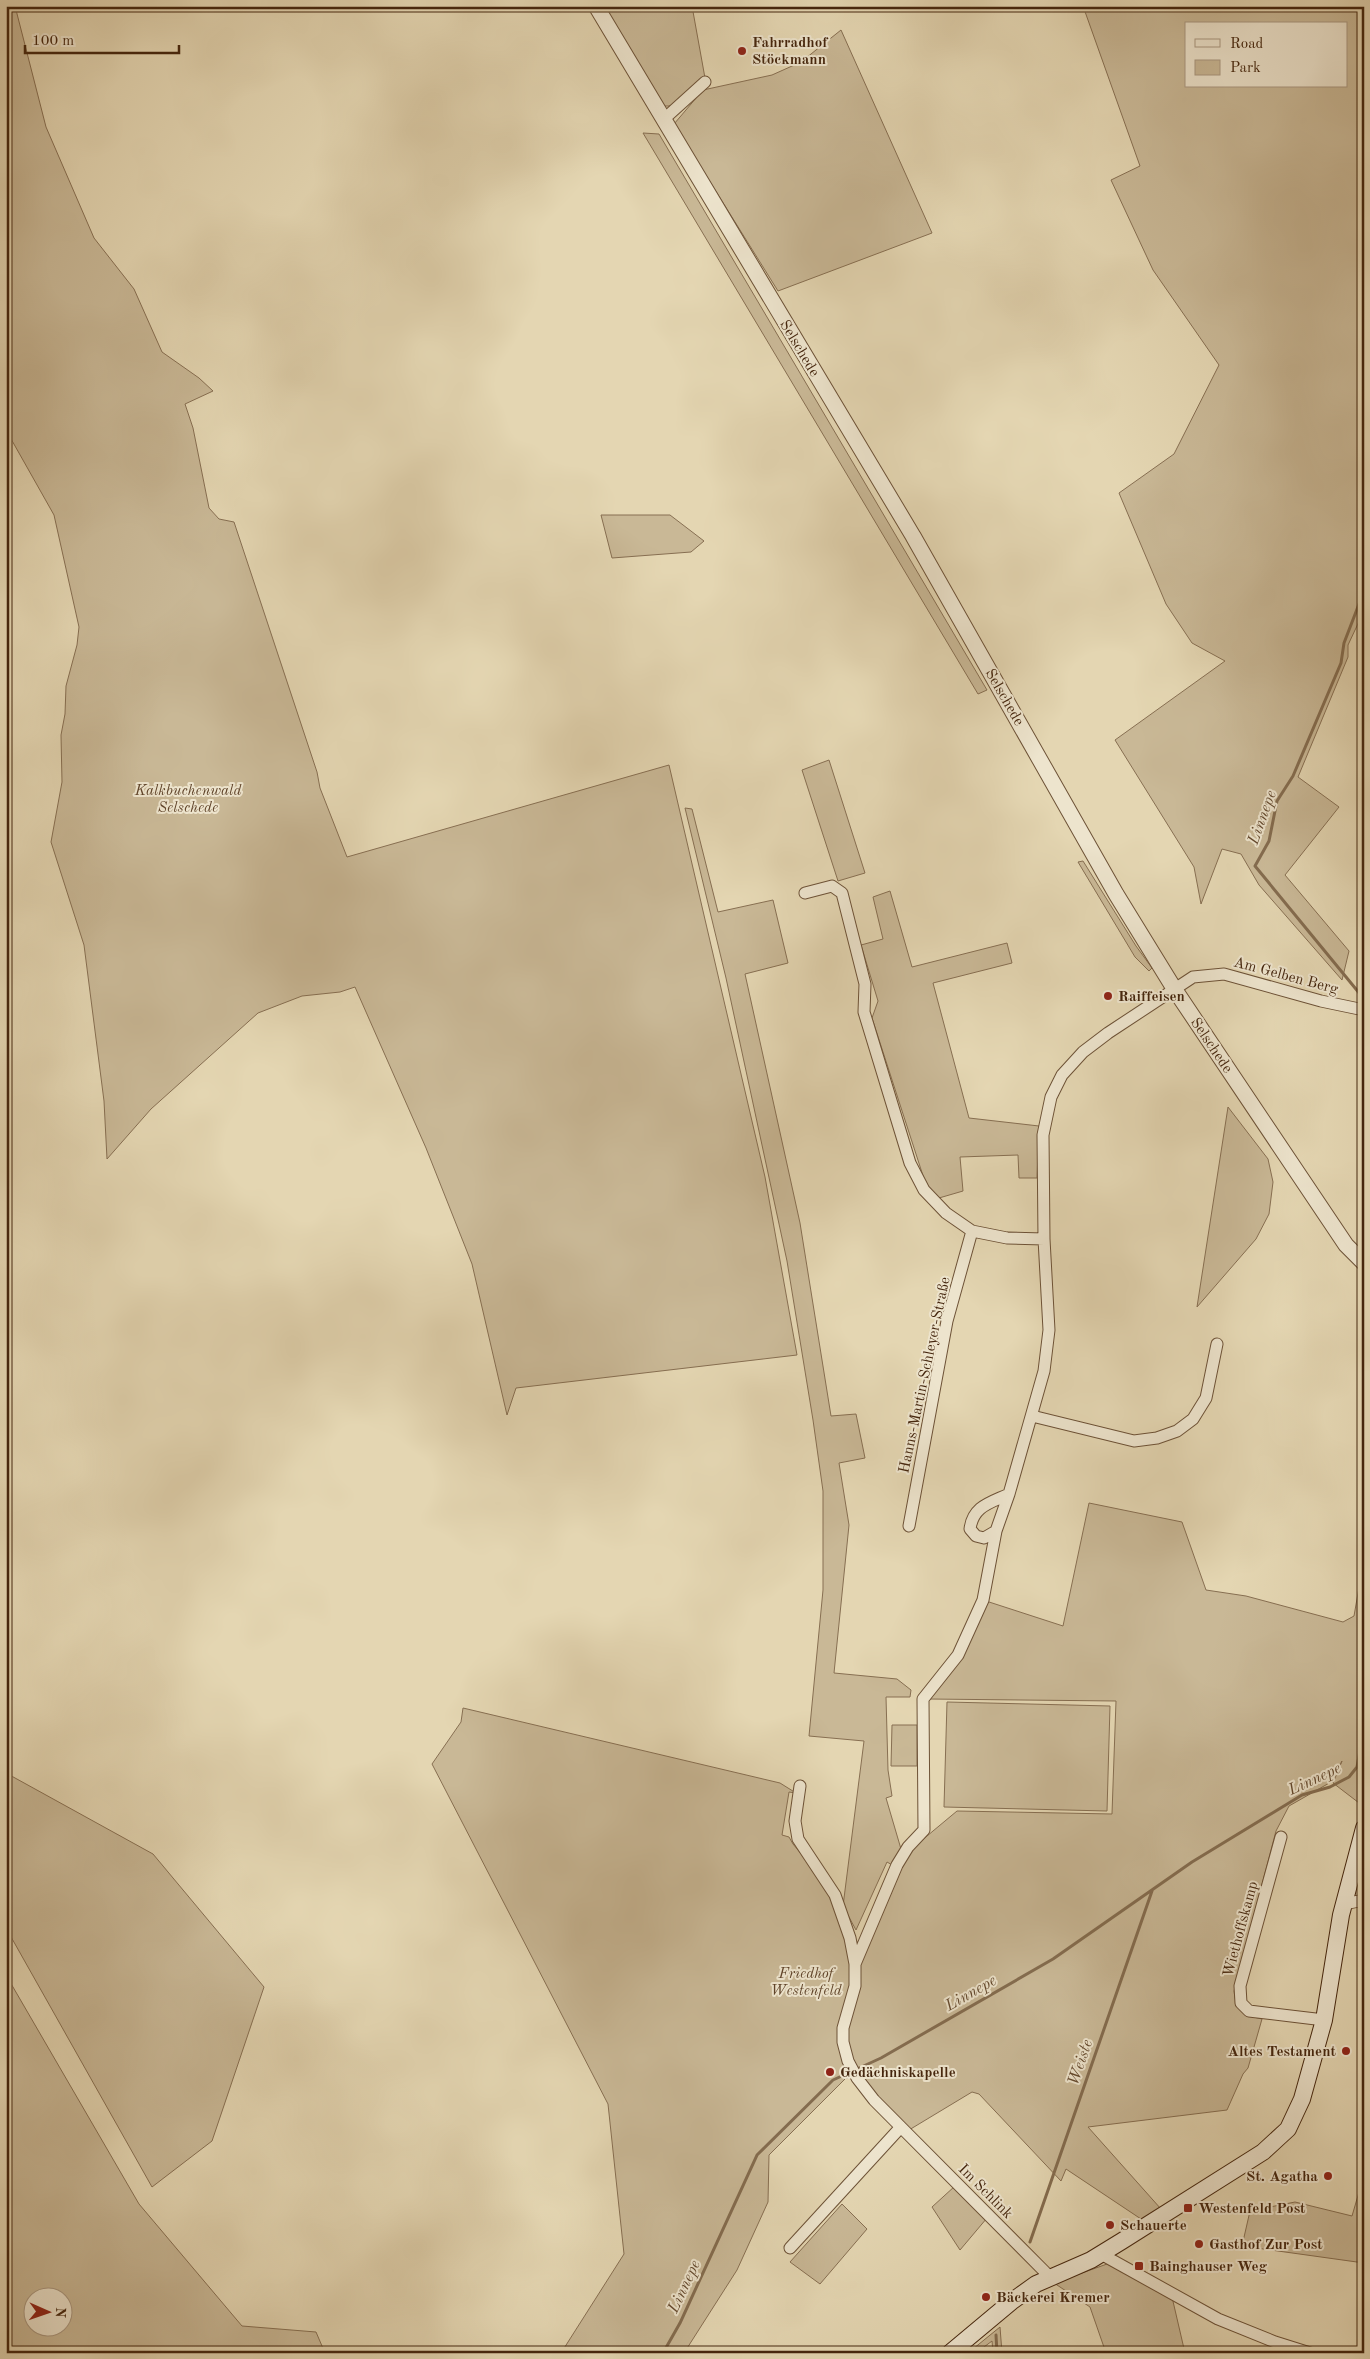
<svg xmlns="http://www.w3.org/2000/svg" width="1370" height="2359" viewBox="0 0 1370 2359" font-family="'Old Standard TT',serif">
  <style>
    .green { fill: #c9b896; stroke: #876f52; fill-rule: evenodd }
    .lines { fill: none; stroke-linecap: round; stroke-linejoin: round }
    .stream { stroke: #846c4f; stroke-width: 3 }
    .minor-casing { stroke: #6d5237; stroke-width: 13 }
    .tertiary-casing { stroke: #6d5237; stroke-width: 17 }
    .secondary-casing { stroke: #45260e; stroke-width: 18 }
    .minor { stroke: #ede4cd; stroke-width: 11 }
    .tertiary { stroke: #ede4cd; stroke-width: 15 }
    .secondary { stroke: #ede4cd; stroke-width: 16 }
    .poi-dot { fill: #8f2418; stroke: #ede4cd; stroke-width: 2 }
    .labels { text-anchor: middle; stroke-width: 4; stroke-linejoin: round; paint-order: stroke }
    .poi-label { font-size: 15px; font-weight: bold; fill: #45260e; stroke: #ede4cd; text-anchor: start }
    .street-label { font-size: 15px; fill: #45260e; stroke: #ede4cd }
    .park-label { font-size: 15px; font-style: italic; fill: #5f4329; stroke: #ede4cd }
    .water-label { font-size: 16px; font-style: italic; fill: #64492e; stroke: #ede4cd }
  </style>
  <rect width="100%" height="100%" fill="#e4d6b2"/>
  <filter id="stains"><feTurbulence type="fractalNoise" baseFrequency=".004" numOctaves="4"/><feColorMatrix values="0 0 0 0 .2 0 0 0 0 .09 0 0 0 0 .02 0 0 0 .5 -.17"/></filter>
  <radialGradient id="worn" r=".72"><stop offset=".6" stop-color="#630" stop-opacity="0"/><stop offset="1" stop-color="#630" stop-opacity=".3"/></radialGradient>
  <!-- green -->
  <path class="green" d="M6,6H15L46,127L94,238L134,289L162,352L199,378L213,391L185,404L193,428L209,508L219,519L234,522L317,772L320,788L347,857L669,765L765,1177L797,1355L516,1388L507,1415L472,1264L426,1148L355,987L340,992L302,996L258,1013L151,1109L107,1159L104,1101L84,945L51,842L62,782L61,735L65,714L66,686L77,645L79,627L54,515L6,430Z
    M604,6H692L705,78L672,106H664Z
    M1083,6H1364V611L1348,645V657L1298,777L1339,807L1285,875L1349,951L1342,980L1259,885L1241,854L1222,849L1201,904L1194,867L1115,740L1225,661L1192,643L1166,604L1119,493L1174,454L1219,365L1153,270L1111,180L1140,166ZM1186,24H1346V86H1186Z
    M841,30L932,233L778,291L674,124L703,90L772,75L801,62Z
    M643,133L659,134L987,690L978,694Z
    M601,515H670L704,541L691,552L612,558Z
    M829,760L865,873L838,881L802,770Z
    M685,808L692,809L718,912L773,900L788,963L745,974L800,1223L831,1416L856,1414L865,1458L839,1463L849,1525L834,1673L897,1679L911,1690L910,1697H886L888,1770L892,1796L886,1798L901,1849L894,1866L887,1862L856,1930L843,1906L864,1741L809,1736L823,1590V1491L813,1420L787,1261L726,978Z
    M1083,861L1136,946L1152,968L1149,971L1135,957L1078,862Z
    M890,891L912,967L1007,943L1012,963L933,983L969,1118L1039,1126L1037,1178H1019L1018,1155L960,1157L963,1191L939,1198L926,1185L872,1018L878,1001L861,945L883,939L873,897Z
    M1228,1107L1268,1159L1273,1182L1269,1214L1256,1239L1197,1307Z
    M1089,1503L1182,1522L1206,1590L1246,1596L1343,1622L1354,1616L1364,1559V1802L1363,1806L1333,1783L1342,1761L1331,1782L1289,1806L1276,1831L1234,1991C1237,2013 1241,2014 1262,2019L1248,2068L1243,2074L1227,2110L1088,2127L1161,2209L1144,2221L1066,2169L1061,2181L979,2094L972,2092L909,2130L859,2077L847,2045V2029L858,1970L909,1851L957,1811L1112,1814L1116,1701L928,1699L986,1601L1063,1626Z
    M947,1702L1110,1706L1107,1811L944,1807Z
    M463,1708L780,1783L796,1793L789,1792L782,1835L789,1837L793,1844L826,1884L847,1933L852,1978L842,2021L854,2078H846L769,2155L768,2202L737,2270L684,2353H561L624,2254L608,2104L432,1764L461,1722Z
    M892,1725H917V1766H891Z
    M6,1773L153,1854L264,1987L212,2141L152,2187L6,1928Z
    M6,1975L139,2204L242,2326L316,2332L325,2353H6ZM32,2296H62V2326H32Z
    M1364,2175V2263L1242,2246L1250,2211L1295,2202L1352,2216Z
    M955,2186L987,2218L960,2250L932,2207Z
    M842,2204L867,2229L820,2284L790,2262Z
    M1107,2264L1172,2297L1185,2353H1106L1090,2307L1054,2283Z
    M1000,2327L1002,2353H993L992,2341L976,2353H968Z"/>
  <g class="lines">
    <!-- stream -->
    <path class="stream" d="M1364,591L1344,643L1341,663L1293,776L1277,801L1269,841L1255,866L1360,994L1364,995
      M1030,2242L1152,1891
      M996,2335L997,2353
      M663,2353L680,2323L757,2155L833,2080L881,2058L1053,1959L1192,1862L1302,1795L1330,1787L1349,1777L1357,1767L1364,1728"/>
    <!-- minor casing -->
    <g class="minor-casing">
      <path id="minor" d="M663,120L705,82
        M805,893L832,886L842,893L865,984L864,1012L910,1163L924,1190L946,1213L972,1231L1007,1238L1044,1239
        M1032,1416L1134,1441L1157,1438L1177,1431L1193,1419L1206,1398L1217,1344
        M909,1526L947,1321L972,1231
        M996,1531L984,1538L976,1536L970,1529C973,1506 990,1503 1009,1494
        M800,1786L795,1821L798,1839L835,1895L850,1938L855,1964V1986L843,2028V2042L848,2061L857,2078L874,2100L1050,2277
        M1281,1837L1240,1986L1241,2003L1249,2011L1324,2020
        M1344,1904L1364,1900
        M855,1964L897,1865L908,1847L924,1830L923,1699L958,1655L983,1600L996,1531L1009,1494L1044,1371L1049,1330L1044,1239L1043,1135L1051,1097L1062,1075L1083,1052L1108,1033L1193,977L1224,974L1321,1001L1364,1010
        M790,2248L900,2128
        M1101,2254L1218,2319L1275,2342L1310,2353"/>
    </g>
    <!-- tertiary casing -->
    <g class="tertiary-casing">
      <path id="tertiary" d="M596,6L913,536L1116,894L1175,990L1346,1245L1364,1263"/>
    </g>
    <!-- secondary casing -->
    <g class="secondary-casing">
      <path id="secondary" d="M950,2353L1011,2302L1036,2284L1091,2260L1122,2241L1263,2152L1288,2129L1302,2099L1324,2020L1341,1915L1364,1828"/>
    </g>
    <!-- minor -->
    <use href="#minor" class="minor"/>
    <!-- tertiary -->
    <use href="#tertiary" class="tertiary"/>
    <!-- secondary -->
    <use href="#secondary" class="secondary"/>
  </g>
  <!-- markers -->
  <g class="poi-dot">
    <circle cx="742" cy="51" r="5"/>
    <circle cx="1108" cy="996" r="5"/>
    <circle cx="1346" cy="2051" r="5"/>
    <circle cx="830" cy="2072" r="5"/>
    <circle cx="1328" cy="2176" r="5"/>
    <rect x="1183" y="2203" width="10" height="10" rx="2.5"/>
    <circle cx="1110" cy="2225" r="5"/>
    <circle cx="1199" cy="2244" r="5"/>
    <rect x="1134" y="2261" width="10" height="10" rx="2.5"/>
    <circle cx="986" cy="2297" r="5"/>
  </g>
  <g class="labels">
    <!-- poi labels -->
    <g class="poi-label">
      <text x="752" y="47">Fahrradhof<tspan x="752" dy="17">Stöckmann</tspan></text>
      <text x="1118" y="1001">Raiffeisen</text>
      <text x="1336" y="2056" text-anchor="end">Altes Testament</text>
      <text x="840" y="2077">Gedächniskapelle</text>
      <text x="1318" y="2181" text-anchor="end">St. Agatha</text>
      <text x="1198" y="2213">Westenfeld Post</text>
      <text x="1120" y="2230">Schauerte</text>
      <text x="1209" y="2249">Gasthof Zur Post</text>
      <text x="1149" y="2271">Bainghauser Weg</text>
      <text x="996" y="2302">Bäckerei Kremer</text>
    </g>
    <!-- street labels -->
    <g class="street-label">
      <text transform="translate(800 348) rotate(59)" y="5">Selschede</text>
      <text transform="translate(1005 697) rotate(60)" y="5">Selschede</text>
      <text transform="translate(1286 975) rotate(15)" y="5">Am Gelben Berg</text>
      <text transform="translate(1212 1045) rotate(56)" y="5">Selschede</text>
      <text transform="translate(924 1375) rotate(-78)" y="5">Hanns-Martin-Schleyer-Straße</text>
      <text transform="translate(1240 1929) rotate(-75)" y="5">Wiethoffskamp</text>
      <text transform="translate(986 2191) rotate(45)" y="5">Im Schlink</text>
    </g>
    <!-- park labels -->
    <g class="park-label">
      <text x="188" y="795">Kalkbuchenwald<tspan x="188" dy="17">Selschede</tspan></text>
      <text x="806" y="1978">Friedhof<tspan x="806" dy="17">Westenfeld</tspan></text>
    </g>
    <!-- water labels -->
    <g class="water-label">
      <text transform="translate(1261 817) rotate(-70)" y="6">Linnepe</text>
      <text transform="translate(1314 1778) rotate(-25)" y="6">Linnepe</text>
      <text transform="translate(970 1992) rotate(-30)" y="6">Linnepe</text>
      <text transform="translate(1079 2062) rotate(-71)" y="6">Weiste</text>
      <text transform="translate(683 2286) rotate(-65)" y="6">Linnepe</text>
    </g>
  </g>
  <!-- margin -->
  <rect width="1370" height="2359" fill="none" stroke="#e4d6b2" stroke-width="25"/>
  <rect x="8" y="8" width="1355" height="2344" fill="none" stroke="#45260e" stroke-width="2.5"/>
  <rect x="12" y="12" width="1345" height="2334" fill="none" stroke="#45260e"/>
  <!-- legend -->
  <rect x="1185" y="22" width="162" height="65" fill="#ede4cd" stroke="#aa9881"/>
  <rect x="1195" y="39" width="25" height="8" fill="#ede4cd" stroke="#aa9881"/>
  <text x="1230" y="48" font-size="15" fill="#45260e">Road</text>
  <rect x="1195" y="60" width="25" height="15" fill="#c9b896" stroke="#aa9881"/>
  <text x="1230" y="72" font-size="15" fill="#45260e">Park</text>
  <!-- north arrow -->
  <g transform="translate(48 2312) rotate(92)"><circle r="24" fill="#ede4cd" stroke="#aa9881"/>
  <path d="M0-4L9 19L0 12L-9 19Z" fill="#8f2418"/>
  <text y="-8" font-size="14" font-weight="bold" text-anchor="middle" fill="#45260e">N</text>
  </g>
  <!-- scale -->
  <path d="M25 45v8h154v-8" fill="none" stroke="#45260e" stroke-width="2.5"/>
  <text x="32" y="45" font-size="15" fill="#45260e" stroke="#ede4cd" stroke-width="4" paint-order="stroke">100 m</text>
  <rect width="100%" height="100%" filter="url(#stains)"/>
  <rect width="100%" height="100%" fill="url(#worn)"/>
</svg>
